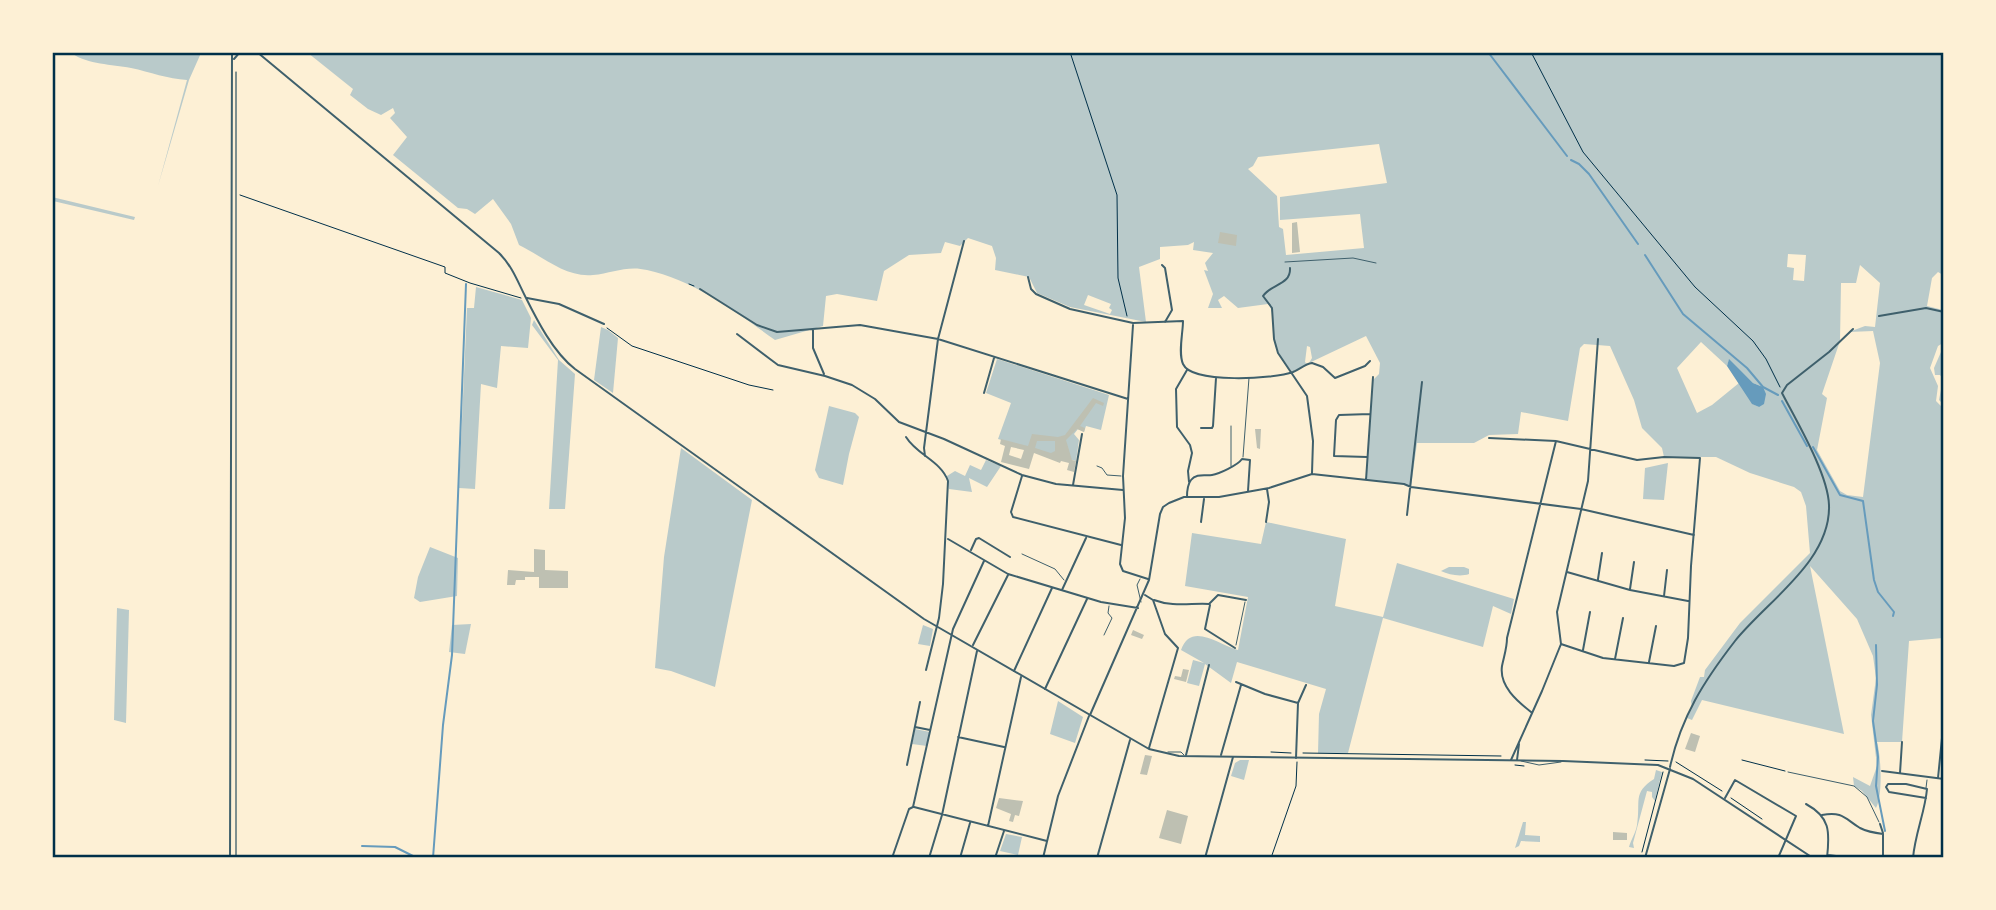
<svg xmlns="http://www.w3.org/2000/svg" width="1996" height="910" viewBox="0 0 1996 910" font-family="'Source Sans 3',sans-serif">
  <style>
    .green { fill: #b9caca; fill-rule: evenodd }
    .water { fill: #669bbc }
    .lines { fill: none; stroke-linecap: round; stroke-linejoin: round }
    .stream { stroke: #669bbc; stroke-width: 2 }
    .building { fill: #bec0b2; fill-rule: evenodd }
    .path { stroke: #003049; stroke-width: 1 }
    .service { stroke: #3f606c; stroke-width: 1 }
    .minor { stroke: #3f606c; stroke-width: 2 }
    .tertiary { stroke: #3f606c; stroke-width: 2 }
    .neatline { fill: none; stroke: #003049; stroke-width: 2.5 }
  </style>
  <rect width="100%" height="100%" fill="#fdf0d5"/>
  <!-- green -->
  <path class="green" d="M71,53H201L189,80L158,186L187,80C168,79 150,72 131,68C111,64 89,65 71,53Z
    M308,53H1943V275L1938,272L1932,278L1927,306L1943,310V308V343L1938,346L1930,368L1938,386L1936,401L1943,408V638L1909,641L1902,742H1877C1881,756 1883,795 1876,808L1862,791L1854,786L1853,777L1870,786L1877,766L1871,715L1876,678L1873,656L1857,619L1810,566L1844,734L1702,700L1692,720L1687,718L1692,708L1691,701L1700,677H1704L1705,670L1740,623L1810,553L1806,506L1801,492L1794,487L1750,473L1716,457H1664L1662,448L1642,428L1634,400L1610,346L1584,344L1580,348L1568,421L1521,412L1518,434L1489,435L1474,443H1417L1411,487L1404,484L1366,480L1373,380L1379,374L1380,363L1366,336L1309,363L1312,358L1310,347L1307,346L1305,362L1307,364L1292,372C1285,363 1278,354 1275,342C1271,330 1276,313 1268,304L1238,308L1224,296L1218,300L1222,308H1208L1213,294L1204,270L1208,271L1205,263L1213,253L1193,250L1194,242L1188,245L1160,247V259L1139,267L1146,322L1070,307L1037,293L1029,277L995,270L996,258L992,246L968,238L960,246L945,242L941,253L909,255L884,271L877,301L837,294L826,296L823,326L775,340C736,312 694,280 647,270C628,265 612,273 593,275C566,278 542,256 519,245L511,224L493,199L475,214L467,209L458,208L393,155L407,137L390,118L395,113L393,108L381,115L368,109L350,95L353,89ZM1379,144L1387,183L1280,197V220L1360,214L1364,248L1286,255L1283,229L1279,227L1277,196L1248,169L1253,166L1258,157ZM1788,254L1806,255L1804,281L1793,280L1794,268L1787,267ZM1860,265L1880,283L1875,327L1865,326L1849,332L1873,331L1880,363L1863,497L1847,495L1840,491L1817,450L1827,398L1822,394L1840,341L1841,283H1856ZM1088,295L1111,304L1109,308L1112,310L1110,314L1084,305ZM1701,342L1727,366L1729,360L1753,383L1763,387L1759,407L1753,404L1739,383L1712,405L1697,413L1677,368Z
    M52,197L135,217L134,220L53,201Z
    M476,287L522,300L531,318L528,348L501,346L497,388L481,384L475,489L459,488L467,308H474Z
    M534,320L559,360L575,374L565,509H549L558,360L532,325Z
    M601,327L608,330L618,338L613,393L594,380Z
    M1941,352L1944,353L1943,404L1939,400L1943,379L1940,375H1935L1934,368Z
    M997,359L1109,395L1101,430L1086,426L1084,432L1078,429L1074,434L1079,440L1076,461L998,439L1011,403L986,393Z
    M829,406L855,413L859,417L849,454L843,485L819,478L815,470Z
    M681,448L752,500L715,687L671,671L655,668L664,557Z
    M986,460L1001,466L987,487L969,478L972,492L949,489L947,476L955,471L965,476L970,465L981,470Z
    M1668,463L1664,500L1643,499L1645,468Z
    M1266,522L1346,539L1335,606L1383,617L1397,563L1514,599L1511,614L1493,606L1483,647L1383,618L1348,753H1318L1319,714L1326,689L1237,662L1231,683L1205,664L1199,686L1187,683L1193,660L1204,663L1181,650C1191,621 1219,645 1238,650L1248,597L1185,586L1192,533L1261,544Z
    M430,547L458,558L457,596L420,602L414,598L418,577Z
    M1449,567H1464L1469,569V574C1461,577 1449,575 1441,571Z
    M117,608L129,610L126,723L114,720Z
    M471,624L465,654L449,652L452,625Z
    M923,625L933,629L930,646L918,644Z
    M1058,701L1083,717L1075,743L1050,734Z
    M915,729L930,732L927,746L912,744Z
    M1240,760H1249L1244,780L1231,776L1235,763Z
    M1656,770L1662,772L1655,801L1652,797V792L1647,791L1633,843L1634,848L1629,847C1631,840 1636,832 1637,825C1641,801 1632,793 1654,779Z
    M1523,822H1526L1525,835L1540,836V842L1521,841L1519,846L1515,848Z
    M1006,834L1022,837L1018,855L1000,851Z"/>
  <!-- water -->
  <path class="water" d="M1729,359L1753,383L1763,387L1766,394L1764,404L1759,407L1752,404L1727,366Z"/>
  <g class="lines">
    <!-- stream -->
    <path class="stream" d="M1488,52L1567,156
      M1571,160L1579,164L1589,174L1638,244
      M1645,255L1683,314L1747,368L1763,387L1778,395
      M1782,401L1807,446
      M1813,447L1840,495L1863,501L1874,580L1878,592L1894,612L1893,616
      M1876,645L1877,685L1873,721L1878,757L1876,786L1885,831
      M362,846L395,847L417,858
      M433,858L443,725L452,655L466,284"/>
  </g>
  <!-- building -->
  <path class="building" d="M1297,222L1300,252L1292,253V223Z
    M1220,232L1237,235L1236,246L1218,243Z
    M1093,398L1104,403L1103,406L1096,403L1080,426L1085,428L1084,432L1077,429L1066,440L1072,460L1076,461L1074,472L1067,470L1069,463L1061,461L1060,463L1034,453L1029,469L1001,462L1005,446L1000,444L1001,439L1028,446L1032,434L1058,437L1065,435ZM1037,441H1055V451L1051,453L1035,448ZM1011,447L1024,450L1021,459L1009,455Z
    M1255,429H1261L1260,449L1257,448Z
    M534,549L545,550V570L568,571V588H539V577H525V580H516L515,585H507L508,570L534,572Z
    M1133,630L1144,635L1142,639L1131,635Z
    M1183,669L1189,670L1186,682L1174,679L1175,676L1181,677Z
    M1691,733L1700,736L1695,752L1685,749Z
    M1145,755L1152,756L1147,775L1140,774Z
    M999,798L1023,801L1019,816L1015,815L1013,822L1009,821L1011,814L996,808Z
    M1167,810L1188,816L1181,844L1159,838Z
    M1613,832L1627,833V840H1613Z"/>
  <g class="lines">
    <!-- path -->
    <path class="path" d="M1070,52L1117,195L1118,278L1127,316
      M1531,52L1583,152L1695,287L1753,341L1766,359L1780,387
      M240,195L445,267V273L470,283L521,298
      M689,284L694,286
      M607,328L632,346L749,385L773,390
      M1271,752L1291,753
      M1303,753L1501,756
      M1645,760L1668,761
      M1742,760L1785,771
      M1676,762L1722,791
      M1515,765L1524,766
      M1731,798L1762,819
      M1642,852L1663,772
      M236,858V72
      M1271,858L1296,786L1297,762"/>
    <!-- service -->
    <path class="service" d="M1285,262L1353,258L1376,263
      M1243,457L1249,378
      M1097,466L1102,468L1107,475L1121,476
      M1231,466V426
      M1022,554L1055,569L1064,580
      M1140,579L1137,585L1141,602
      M1104,635L1112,618L1108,613L1109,606
      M1236,645L1245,602
      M1168,752H1181L1184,755
      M1521,761L1539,765L1561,762
      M1788,772L1854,786L1867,797L1879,822
      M1926,788L1927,780"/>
    <!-- minor -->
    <path class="minor" d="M1162,265L1165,268L1172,310L1165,322
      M1290,268C1291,285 1271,284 1263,296L1272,308L1274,339L1278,353L1307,396L1313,441L1312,473
      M1028,277L1031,289L1036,294L1070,309L1133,323L1183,321C1183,333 1178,353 1183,364C1192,384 1274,379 1293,372C1300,369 1305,364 1312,363L1323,367L1335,378L1365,366L1370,361
      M700,289L757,325L777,332L860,325L938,339L1128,399
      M527,298L559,304L604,324
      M1879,316L1926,308L1944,312
      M1133,325L1123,476L1125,518L1120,564L1123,571L1148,579
      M813,330V348L824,374
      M737,334L778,365L825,376L852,385L875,399L899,422L944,439L1022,475L1056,484L1123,490
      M1187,370L1176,389L1177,427L1190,445L1192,453L1188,471L1189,482
      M984,393L994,358
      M1201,428H1212L1213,426L1216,378
      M906,437C917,455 941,461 948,481L943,584L939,618L926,670
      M1489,438L1556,441L1637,460L1664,457L1700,458L1691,566L1688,638L1684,663L1674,666L1603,658L1561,644
      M925,456L924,448L938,339L964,241
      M1367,457L1334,456L1336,420L1339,415L1370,414
      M1022,476L1011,512L1013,517L1121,545
      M1366,480L1373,377
      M1073,485L1082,434
      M1187,497C1187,492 1188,484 1191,480C1196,473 1205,476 1212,475C1219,474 1238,465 1242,459L1250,460L1248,491
      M1407,515L1422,382
      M1201,522L1204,499
      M1266,522L1269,502L1267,489
      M948,539L1008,574L1101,602L1138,608
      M971,550L976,539L979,538L1010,557
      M1567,572L1630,590L1688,601
      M1598,579L1602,553
      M1630,589L1634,562
      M1062,590L1086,538
      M1145,595L1153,600L1165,634L1178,648L1149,748
      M1664,596L1667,570
      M1154,600C1172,607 1191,603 1209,604L1218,595L1246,600
      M1210,605L1205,629L1235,648
      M973,645L1008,575
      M1583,650L1590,612
      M1615,659L1623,618
      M1649,662L1656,626
      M1014,671L1052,588
      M1236,682L1265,694L1298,703
      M1045,689L1087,599
      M1531,712C1517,701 1499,686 1502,666C1504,656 1507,648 1507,638L1556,441
      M1090,715L1149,580L1160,514L1163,507L1169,503L1184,497H1219L1269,488L1312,474L1404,484L1411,487L1581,509L1694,535
      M915,727L930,730
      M958,737L1004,747
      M1186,755L1209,665
      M1221,755L1241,685
      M1296,758L1298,703L1306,685
      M1511,760L1542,691L1561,644L1557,612L1588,481L1598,339
      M1517,760L1519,744
      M907,765L920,702
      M1670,767C1681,717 1704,681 1735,641C1767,601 1831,561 1829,505C1828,474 1797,422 1782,393L1787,385L1829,352L1853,329
      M1882,771L1944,779
      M1900,773L1902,742
      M1938,778L1943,728
      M1725,798L1735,780L1796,816L1778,858
      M1806,804C1830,817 1830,831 1827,858
      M914,807L1047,841
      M1822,815C1843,811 1845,819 1860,828C1868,832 1875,833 1883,834V858
      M1880,824L1883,833
      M988,826L1021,677
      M1828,855L1852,858
      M892,858L909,809L913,807L953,629L984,561
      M929,858L942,815L977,651
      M960,858L970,823
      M995,858L1004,831
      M1097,858L1130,740
      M1205,858L1233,757
      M1913,858C1915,834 1925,812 1927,789L1906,784H1888L1886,787L1889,792L1926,798"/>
    <!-- tertiary -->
    <path class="tertiary" d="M257,52L499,253C512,266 517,280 525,296C537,320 553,352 575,369L924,619L1149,749L1179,756L1563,761L1658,765L1693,779L1813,858
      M234,59L240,52
      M230,858L232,52
      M1043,858L1058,796L1089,716
      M1645,858L1670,769"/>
  </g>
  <!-- border -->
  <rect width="1996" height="910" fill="none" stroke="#fdf0d5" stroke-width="108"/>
  <rect x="54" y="54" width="1888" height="802" class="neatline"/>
</svg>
